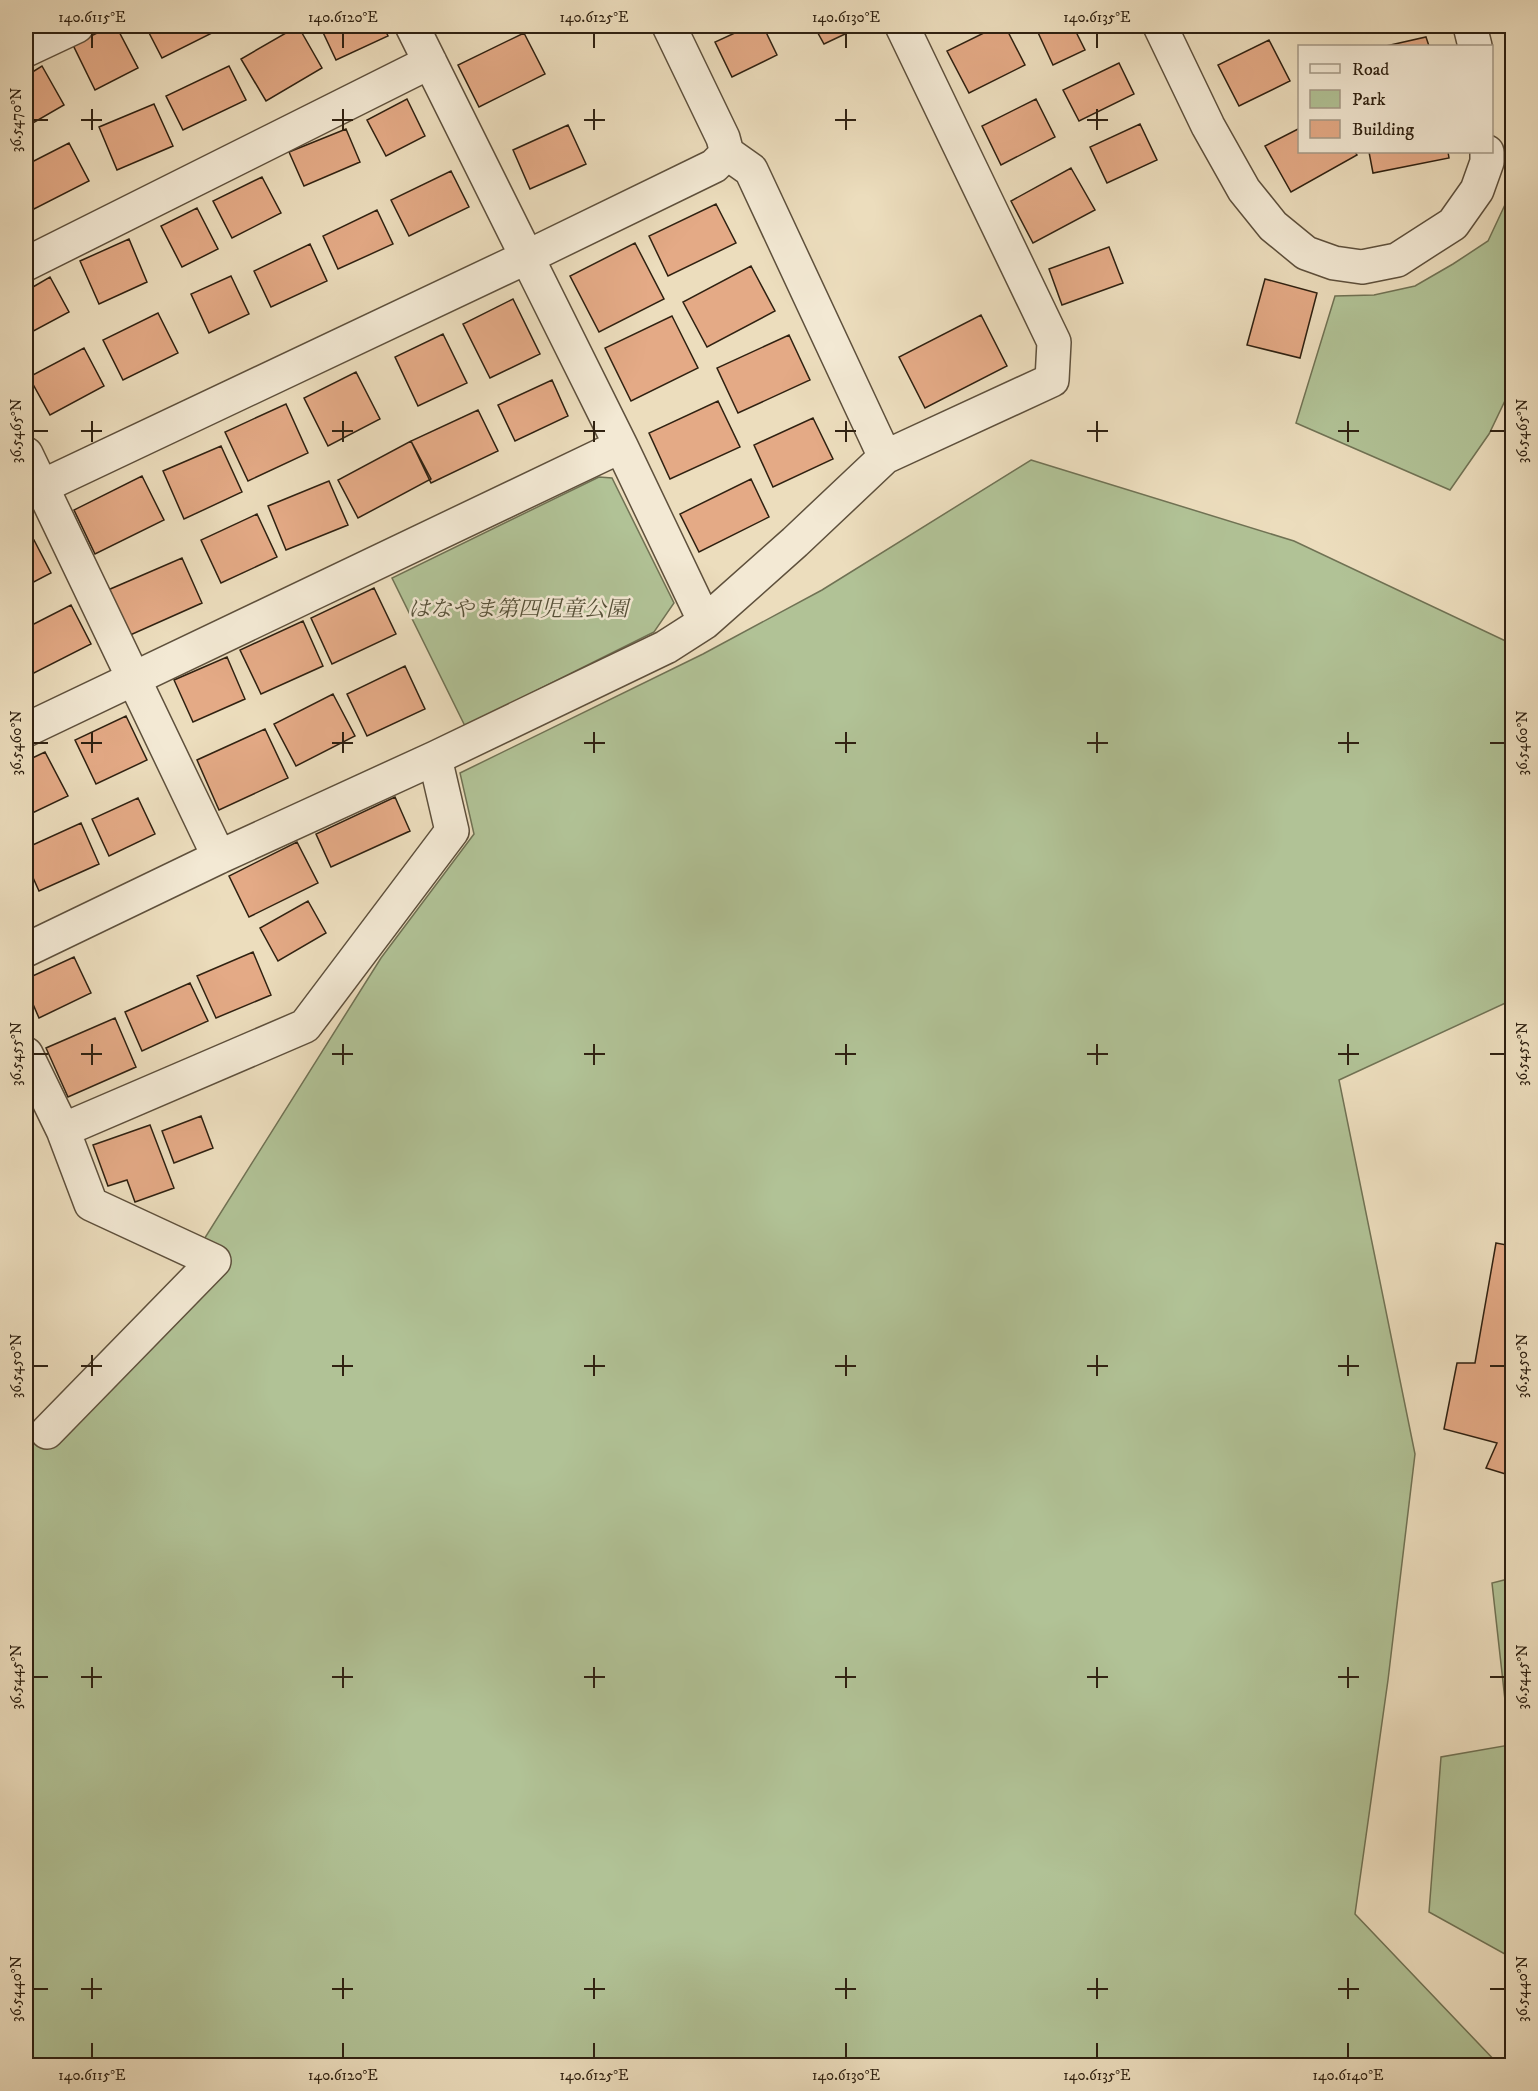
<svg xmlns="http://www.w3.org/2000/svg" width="1538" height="2091" viewBox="0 0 1538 2091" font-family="'IM FELL DW Pica','Noto Serif JP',serif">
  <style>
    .green { fill: #b1c296; stroke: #707254; stroke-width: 1.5 }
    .building { fill: #e4aa86; stroke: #2f2111; stroke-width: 1.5 }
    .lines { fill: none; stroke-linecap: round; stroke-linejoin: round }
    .minor-casing { stroke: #5e503c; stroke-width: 36 }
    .minor { stroke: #f3e9d4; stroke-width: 33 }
    .ticks { fill: none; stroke: #2f2111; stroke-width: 2 }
    .labels { text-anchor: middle; stroke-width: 5; stroke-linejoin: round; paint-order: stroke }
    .park-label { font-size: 22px; font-style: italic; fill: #565139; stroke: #f3e9d4 }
    .neatline { fill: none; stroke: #2f2111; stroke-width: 2 }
    .ticks-label { font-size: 15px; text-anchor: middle; fill: #2f2111 }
  </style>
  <rect width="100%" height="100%" fill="#ecddbd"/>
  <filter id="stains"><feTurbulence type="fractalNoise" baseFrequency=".00333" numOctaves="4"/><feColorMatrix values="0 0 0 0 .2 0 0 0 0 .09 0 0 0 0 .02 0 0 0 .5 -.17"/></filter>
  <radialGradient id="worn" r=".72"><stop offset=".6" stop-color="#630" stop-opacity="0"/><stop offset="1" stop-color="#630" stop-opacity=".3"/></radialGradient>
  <!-- green -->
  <path class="green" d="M1512,184V386L1489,434L1450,490L1296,423L1335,296L1374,295L1415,286L1453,264L1488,241L1510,194Z
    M1031,460L1294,541L1512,644V1000L1339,1080L1415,1454L1388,1680L1355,1914L1499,2065L26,2066V1437L77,1402L191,1260L381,958L474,834L460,773L703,654L822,590Z
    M599,477L612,478L674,603L654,632L465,726L392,578Z
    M1512,1578V1958L1429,1912L1441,1757L1510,1745L1492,1583Z"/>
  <!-- building -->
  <path class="building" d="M111,26H116L138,68L95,90L73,45Z
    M149,26H211L214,32L162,58L146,27Z
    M298,26L322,68L266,101L241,59Z
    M320,26H383L388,36L336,60Z
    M750,26H763L777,55L732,77L715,42Z
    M814,26H862L824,44Z
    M998,26H1005L1025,65L969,93L947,51Z
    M1035,26H1073L1085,50L1053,65Z
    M524,33L545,74L479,107L458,65Z
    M1426,37L1429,46H1386Z
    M1269,40L1290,81L1239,106L1218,65Z
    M1119,63L1134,94L1079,121L1063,90Z
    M42,66L64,105L26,127V76Z
    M229,66L246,100L183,130L166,96Z
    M407,99L425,136L386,156L367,120Z
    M1036,99L1055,137L1001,165L982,126Z
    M154,104L173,146L117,170L99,127Z
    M1140,124L1157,160L1107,183L1090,147Z
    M568,125L586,164L530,189L513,150Z
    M1300,128V152H1355L1357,155L1291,192L1265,146Z
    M346,129L360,162L304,186L289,152Z
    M69,143L89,181L34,209L26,193V165Z
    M1369,152H1448L1449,158L1373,173Z
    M1071,168L1095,210L1033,243L1011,201Z
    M451,171L469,207L409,236L391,200Z
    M262,177L281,213L232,238L213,201Z
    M716,204L736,243L668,276L649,236Z
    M197,208L218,249L182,267L161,226Z
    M377,210L393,244L338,269L323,236Z
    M129,239L147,282L99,304L80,261Z
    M635,243L664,299L599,332L570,276Z
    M310,244L327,281L271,307L254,271Z
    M1109,247L1123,283L1062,305L1049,269Z
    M751,266L775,311L707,347L683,302Z
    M231,276L249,314L209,333L191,294Z
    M50,277L69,312L26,335V291Z
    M1265,279L1317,293L1300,358L1247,345Z
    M513,299L540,354L490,378L463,324Z
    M158,313L178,353L123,380L103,340Z
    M981,315L1007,366L925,408L899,357Z
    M672,316L698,368L631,401L605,348Z
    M443,334L467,383L418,406L395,357Z
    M789,335L810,380L738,413L717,368Z
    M84,348L104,386L50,415L29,377Z
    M356,372L380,419L328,446L304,398Z
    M552,380L568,416L515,441L498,405Z
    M718,401L740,447L670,479L649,433Z
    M286,404L308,453L248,481L225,432Z
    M478,410L498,451L431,483L411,441Z
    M813,418L833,459L773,487L754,445Z
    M411,441L431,479L358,518L338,480Z
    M221,446L242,492L184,519L163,471Z
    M142,476L164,520L95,554L74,510Z
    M751,479L769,517L699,552L680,514Z
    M329,481L348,525L286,550L268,506Z
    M257,514L277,557L221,583L201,540Z
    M34,540L51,573L26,586V544Z
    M182,558L202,603L128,636L108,590Z
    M374,588L396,634L332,664L311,618Z
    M71,605L91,644L32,674L26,660V628Z
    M303,621L323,666L261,694L240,650Z
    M227,657L245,699L193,722L174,680Z
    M405,666L425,709L367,736L347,694Z
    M333,694L355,736L296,766L274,724Z
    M126,716L147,760L96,784L75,740Z
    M265,729L288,778L219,810L197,760Z
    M45,752L68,796L26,816V761Z
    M395,797L410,831L331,867L316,834Z
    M138,798L155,834L109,856L92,819Z
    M81,823L99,864L39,891L26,862V848Z
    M297,842L318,883L249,917L229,876Z
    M308,901L326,933L278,961L260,928Z
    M253,952L271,995L216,1018L197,976Z
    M74,957L91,993L39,1018L26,988V979Z
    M190,983L208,1021L142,1051L125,1012Z
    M115,1018L136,1067L68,1097L46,1048Z
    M201,1116L213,1148L174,1163L162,1131Z
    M150,1125L174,1188L135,1202L127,1180L108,1186L93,1145Z
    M1496,1243L1512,1246V1476L1486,1468L1497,1443L1444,1429L1457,1363H1475Z"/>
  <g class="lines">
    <!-- minor casing -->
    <g class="minor-casing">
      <path id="minor" d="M412,26L621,446L705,622
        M1160,26L1208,126L1244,190L1273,226L1306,253L1334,263L1362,267L1397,260L1453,224L1477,190L1487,162V152
        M1470,26L1475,46
        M26,50L77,26
        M727,153L751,170L885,457
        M26,264L430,62
        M26,454L219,857
        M26,494L527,257L714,166L727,153L723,138L669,26
        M26,730L621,446
        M26,950L219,857L435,758L666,647L705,622L795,542L885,457L1052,380L1054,342L902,26
        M26,1054L63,1130L305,1026L452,831L435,758
        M47,1432L214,1261L91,1204L63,1130"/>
    </g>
    <!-- minor -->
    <use href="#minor" class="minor"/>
  </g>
  <!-- ticks -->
  <path class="ticks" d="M92,33V48M343,33V48M594,33V48M846,33V48M1097,33V48M92,109V130M343,109V130M594,109V130M846,109V130M1097,109V130M33,120H48M81,120H102M332,120H353M584,120H605M835,120H856M1087,120H1108M92,421V442M343,421V442M594,421V442M846,421V442M1097,421V442M1348,421V442M33,431H48M81,431H102M332,431H353M584,431H605M835,431H856M1087,431H1108M1338,431H1359M1490,431H1505M92,732V753M343,732V753M594,732V753M846,732V753M1097,732V753M1348,732V753M33,743H48M81,743H102M332,743H353M584,743H605M835,743H856M1087,743H1108M1338,743H1359M1490,743H1505M92,1044V1065M343,1044V1065M594,1044V1065M846,1044V1065M1097,1044V1065M1348,1044V1065M33,1054H48M81,1054H102M332,1054H353M584,1054H605M835,1054H856M1087,1054H1108M1338,1054H1359M1490,1054H1505M92,1355V1376M343,1355V1376M594,1355V1376M846,1355V1376M1097,1355V1376M1348,1355V1376M33,1366H48M81,1366H102M332,1366H353M584,1366H605M835,1366H856M1087,1366H1108M1338,1366H1359M1490,1366H1505M92,1667V1688M343,1667V1688M594,1667V1688M846,1667V1688M1097,1667V1688M1348,1667V1688M33,1677H48M81,1677H102M332,1677H353M584,1677H605M835,1677H856M1087,1677H1108M1338,1677H1359M1490,1677H1505M92,1978V1999M343,1978V1999M594,1978V1999M846,1978V1999M1097,1978V1999M1348,1978V1999M33,1989H48M81,1989H102M332,1989H353M584,1989H605M835,1989H856M1087,1989H1108M1338,1989H1359M1490,1989H1505M92,2043V2058M343,2043V2058M594,2043V2058M846,2043V2058M1097,2043V2058M1348,2043V2058"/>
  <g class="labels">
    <!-- park labels -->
    <g class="park-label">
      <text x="518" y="616">はなやま第四児童公園</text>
    </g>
  </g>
  <!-- margin -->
  <rect width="1538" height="2091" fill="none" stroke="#ecddbd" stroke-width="66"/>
  <!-- legend -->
  <rect x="1298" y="45" width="195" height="108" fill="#f3e9d4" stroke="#a59986" stroke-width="1.5"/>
  <rect x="1310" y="64" width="30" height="9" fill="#f3e9d4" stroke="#a59986" stroke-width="1.5"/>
  <text x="1352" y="75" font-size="18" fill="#2f2111">Road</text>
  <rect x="1310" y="90" width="30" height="18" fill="#b1c296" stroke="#a59986" stroke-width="1.5"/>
  <text x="1352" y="105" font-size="18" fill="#2f2111">Park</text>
  <rect x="1310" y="120" width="30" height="18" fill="#e4aa86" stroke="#a59986" stroke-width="1.5"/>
  <text x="1352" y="135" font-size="18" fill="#2f2111">Building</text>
  <rect x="33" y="33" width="1472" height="2025" class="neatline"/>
  <g class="ticks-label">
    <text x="92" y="22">140.6115°E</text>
    <text x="343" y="22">140.6120°E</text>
    <text x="594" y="22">140.6125°E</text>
    <text x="846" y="22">140.6130°E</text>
    <text x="1097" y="22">140.6135°E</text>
    <text transform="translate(16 120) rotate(-90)" y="5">36.5470°N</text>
    <text transform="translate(16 431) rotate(-90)" y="5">36.5465°N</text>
    <text transform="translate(1522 431) rotate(-90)" y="5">36.5465°N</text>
    <text transform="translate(16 743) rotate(-90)" y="5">36.5460°N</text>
    <text transform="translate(1522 743) rotate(-90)" y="5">36.5460°N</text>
    <text transform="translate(16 1054) rotate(-90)" y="5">36.5455°N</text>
    <text transform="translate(1522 1054) rotate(-90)" y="5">36.5455°N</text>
    <text transform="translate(16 1366) rotate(-90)" y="5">36.5450°N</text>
    <text transform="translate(1522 1366) rotate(-90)" y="5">36.5450°N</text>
    <text transform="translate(16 1677) rotate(-90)" y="5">36.5445°N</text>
    <text transform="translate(1522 1677) rotate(-90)" y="5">36.5445°N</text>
    <text transform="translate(16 1989) rotate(-90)" y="5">36.5440°N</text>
    <text transform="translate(1522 1989) rotate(-90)" y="5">36.5440°N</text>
    <text x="92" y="2080">140.6115°E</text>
    <text x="343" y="2080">140.6120°E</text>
    <text x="594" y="2080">140.6125°E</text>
    <text x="846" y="2080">140.6130°E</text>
    <text x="1097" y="2080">140.6135°E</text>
    <text x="1348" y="2080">140.6140°E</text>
  </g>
  <rect width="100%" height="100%" filter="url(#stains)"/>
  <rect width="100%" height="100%" fill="url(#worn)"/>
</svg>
